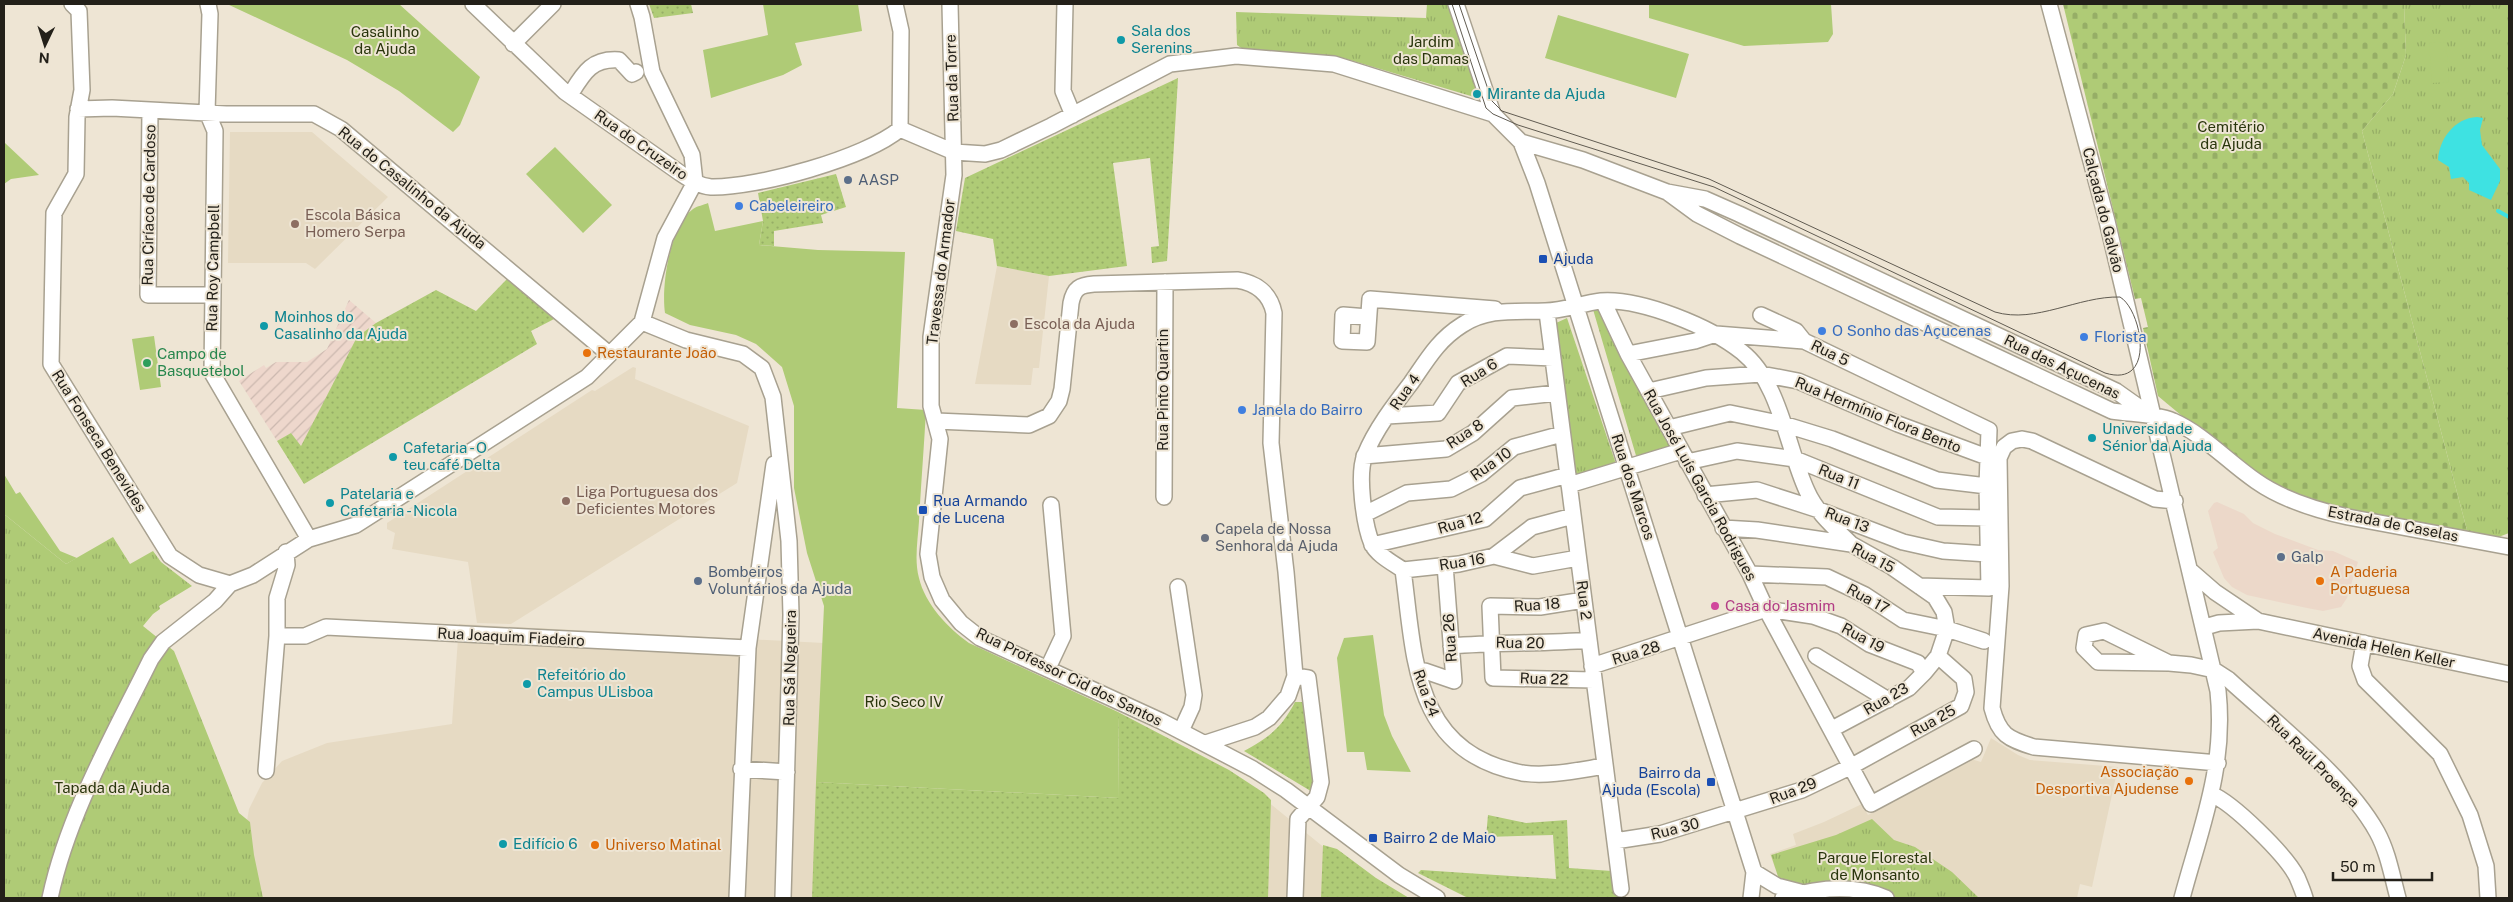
<svg xmlns="http://www.w3.org/2000/svg" width="2513" height="902" viewBox="0 0 2513 902" font-family="'Public Sans',sans-serif">
  <style>
    .commercial { fill: #ecd8c9 }
    .industrial { fill: url(#industrial-furrows) }
    .built { fill: #e6dac3 }
    .grass { fill: url(#grass-dots) }
    .cemetery { fill: url(#cemetery-stones) }
    .park { fill: url(#park-tufts) }
    .garden { fill: #afcb76 }
    .water { fill: #3ee2e2 }
    .lines { fill: none; stroke-linecap: round; stroke-linejoin: round }
    .stream { stroke: #3ee2e2; stroke-width: 4 }
    .minor-casing { stroke: #a8a190; stroke-width: 18 }
    .minor { stroke: #fff; stroke-width: 15 }
    .tram { stroke: #605b51; stroke-width: 1 }
    .culture-dot { fill: #0f9aa8; stroke: #eee5d4; stroke-width: 2 }
    .service-dot { fill: #5c6f8a; stroke: #eee5d4; stroke-width: 2 }
    .shop-dot { fill: #3f7fe0; stroke: #eee5d4; stroke-width: 2 }
    .education-dot { fill: #8d6e63; stroke: #eee5d4; stroke-width: 2 }
    .transit-dot { fill: #1a4fb4; stroke: #eee5d4; stroke-width: 2 }
    .food-dot { fill: #e8710a; stroke: #eee5d4; stroke-width: 2 }
    .leisure-dot { fill: #2e9e5b; stroke: #eee5d4; stroke-width: 2 }
    .worship-dot { fill: #6b7280; stroke: #eee5d4; stroke-width: 2 }
    .hotel-dot { fill: #d1479c; stroke: #eee5d4; stroke-width: 2 }
    .labels { text-anchor: middle; stroke-width: 4; stroke-linejoin: round; paint-order: stroke }
    .culture-label { font-size: 15px; fill: #0d838f; stroke: #eee5d4; text-anchor: start }
    .park-label { font-size: 15px; fill: #29350c; stroke: #eee5d4 }
    .street-label { font-size: 15px; fill: #232019; stroke: #eee5d4 }
    .service-label { font-size: 15px; fill: #4e5e75; stroke: #eee5d4; text-anchor: start }
    .shop-label { font-size: 15px; fill: #366cbe; stroke: #eee5d4; text-anchor: start }
    .education-label { font-size: 15px; fill: #785e54; stroke: #eee5d4; text-anchor: start }
    .transit-label { font-size: 15px; fill: #164399; stroke: #eee5d4; text-anchor: start }
    .food-label { font-size: 15px; fill: #c56008; stroke: #eee5d4; text-anchor: start }
    .leisure-label { font-size: 15px; fill: #27864d; stroke: #eee5d4; text-anchor: start }
    .worship-label { font-size: 15px; fill: #5b616d; stroke: #eee5d4; text-anchor: start }
    .hotel-label { font-size: 15px; fill: #b23c85; stroke: #eee5d4; text-anchor: start }
  </style>
  <defs>
    <pattern id="industrial-furrows" width="10" height="10" patternUnits="userSpaceOnUse" patternTransform="scale(1.25)"><rect width="10" height="10" fill="#eed7cc"/><path d="M-1 1l2-2M0 10L10 0M9 11l2-2" fill="none" stroke="#ccb8af"/></pattern>
    <pattern id="grass-dots" width="8" height="8" patternUnits="userSpaceOnUse" patternTransform="scale(1.25)"><rect width="8" height="8" fill="#afcb76"/><path d="M2 2h.1M6 6h.1" fill="none" stroke="#96ae66" stroke-width="1.8" stroke-linecap="round"/></pattern>
    <pattern id="cemetery-stones" width="16" height="16" patternUnits="userSpaceOnUse" patternTransform="scale(1.25)"><rect width="16" height="16" fill="#afcb76"/><path d="M2 7V4a2 2 0 0 1 4 0v3zM10 15v-3a2 2 0 0 1 4 0v3z" fill="#96ae66"/></pattern>
    <pattern id="park-tufts" width="24" height="20" patternUnits="userSpaceOnUse" patternTransform="scale(1.25)"><rect width="24" height="20" fill="#afcb76"/><path d="M3 7l-1-3M5 7V3M7 7l1-3M15 17l-1-3M17 17v-4M19 17l1-3" fill="none" stroke="#96ae66"/></pattern>
  </defs>
  <rect width="100%" height="100%" fill="#eee5d4"/>
  <!-- commercial -->
  <path class="commercial" d="M2217,502L2244,514L2253,523L2275,534L2318,550L2333,551L2358,562L2347,598L2341,607L2323,611L2307,608L2247,595L2232,587L2224,578L2213,552L2218,548L2208,511L2214,503Z"/>
  <!-- industrial -->
  <path class="industrial" d="M349,300L376,323L357,337L301,447L291,433L277,441L239,381L264,365L266,368L276,362H307L327,349Z"/>
  <!-- built -->
  <path class="built" d="M230,132H312L388,197L315,269L306,263H228Z
    M997,266L1049,276L1039,368H1033L1031,385L975,384Z
    M633,367L636,368L635,379L749,426L737,483L511,624L477,623L468,562L392,549L395,533L387,529V523L592,390L595,391Z
    M459,624L843,644L832,898H255L246,827L249,809L262,783L282,761L327,743L452,724Z
    M1991,738L2018,755L2030,760L2118,767L2092,887L2080,884L2077,898H1921L1775,868L1770,854L1796,845L1793,834L1824,822L1862,804L1868,815L1971,759L1981,762Z
    M1267,801L1326,849L1325,898H1263Z"/>
  <!-- grass -->
  <path class="grass" d="M649,4H691L693,13L654,18Z
    M1178,78L1167,261L1152,263L1151,247L1159,246L1150,158L1113,163L1127,266L1049,276L997,266L993,239L956,231L965,178Z
    M836,174L846,207L821,215L823,223L774,231V246L759,245L763,221L758,193Z
    M507,279L556,318L531,331L537,344L304,484L277,441L291,433L301,446L357,337L376,323L436,290L476,311Z
    M1295,702H1303L1306,705L1314,793L1244,751C1269,738 1282,727 1295,702Z
    M1118,712L1229,770L1264,793L1271,800L1268,898H812L816,782L1119,798Z
    M1488,815L1526,823L1567,820L1569,868L1612,871L1621,889V898H1468L1418,873L1421,870L1556,879L1553,835L1486,837Z
    M1323,845L1337,849L1376,878L1409,898H1321Z"/>
  <!-- cemetery -->
  <path class="cemetery" d="M2063,4H2404L2406,55L2393,94L2362,131L2468,534L2319,507L2254,476L2158,396L2143,328L2148,327L2141,298L2135,299Z"/>
  <!-- park -->
  <path class="park" d="M1427,4H1448L1481,99L1343,58L1244,50L1237,45L1236,12L1426,18Z
    M2404,4H2509V533L2496,538L2468,534L2362,131L2393,94L2406,55Z
    M1592,306L1601,308L1675,448L1637,459Z
    M1567,318L1616,464L1574,478L1556,323Z
    M4,514L66,564L113,537L130,564L153,551L161,562L192,586L159,606L160,609L153,614L143,626L174,651L239,813L250,822L254,855L263,898H4Z
    M1872,819L1894,840L1915,847L1952,872L1979,898H1785L1771,855L1836,835Z"/>
  <!-- garden -->
  <path class="garden" d="M227,4H399L480,77L460,125L453,132L399,91L347,60Z
    M763,4H858L862,31L795,43L802,65L783,75L711,98L703,50L768,35Z
    M1649,4H1831L1833,34L1828,42L1744,46L1649,18Z
    M1558,15L1689,54L1676,98L1545,58Z
    M2446,42L2449,82L2432,83L2429,43Z
    M5,143L39,175L11,179L4,184Z
    M555,147L612,205L583,233L526,174Z
    M708,203L715,231L763,221L759,245L818,250L905,252L897,408L926,410C924,447 921,484 919,521C918,539 914,560 919,578C925,604 948,628 969,643L1118,712L1119,798L816,782L824,606L807,553L794,488V406L782,367L756,344L736,335L690,325L665,313C661,286 670,225 693,209C697,206 704,205 708,203Z
    M154,336L161,387L140,390L132,339Z
    M4,474L16,494L20,492L60,551L77,558L66,564L4,514Z
    M1373,635L1384,715L1392,736L1411,772L1367,770L1364,752H1347L1337,658L1344,638Z"/>
  <!-- water -->
  <path class="water" d="M2477,117L2483,118L2480,130L2482,145L2500,169V181L2491,200L2469,190V183L2463,177L2451,179L2449,167L2438,160C2439,140 2454,118 2477,117Z"/>
  <g class="lines">
    <!-- stream -->
    <path class="stream" d="M2498,211L2509,217"/>
    <!-- minor casing -->
    <g class="minor-casing">
      <path id="minor" d="M72,4L79,11L82,90L77,117L76,174L54,213L51,364L170,556L199,575L230,584
        M208,4L210,14L207,112L215,131L212,373L309,539
        M473,4L565,92L680,173C689,179 699,186 711,187C757,188 865,158 900,129
        M638,4L642,17L652,72L692,155L695,182
        M895,4L901,31L900,129
        M950,4L954,175L931,337V406L940,439L928,554L932,577L942,600L961,623L980,638L1161,721L1253,769L1286,790L1399,875L1437,898
        M1065,4L1063,91L1073,115
        M1456,4L1493,114
        M2049,4L2107,221L2218,691C2226,767 2201,827 2182,898
        M513,44L553,4
        M570,95C583,74 591,58 619,60L632,74L636,72
        M78,109L112,108L226,114H314L341,129L609,354
        M150,110L148,295H213
        M900,129L954,152L985,154L1001,150L1051,126L1170,64L1236,56L1334,64L1493,114L1521,142L1537,183L1754,872L1751,898
        M1521,142L1583,160L1667,192L1705,199L1739,214L2116,391L2150,415
        M1667,192L1697,214L1740,236L2112,411C2130,414 2158,414 2173,421C2203,434 2228,462 2256,481C2283,500 2316,510 2348,517L2509,547
        M1603,301L1628,354L1750,574L1766,609L1871,804L1974,749
        M1547,312L1621,889
        M1761,315L1796,331L1804,341
        M1368,317L1343,315L1342,341L1367,342L1370,299L1495,309
        M642,322L686,340L743,354L762,368L773,397L789,541L791,615L783,898
        M1628,354L1695,341L1716,334L1804,341L1989,430L1987,486L1989,588L1919,586
        M1649,391L1706,378L1761,374L1798,381L1898,424L1987,457
        M1387,416L1438,413L1458,383L1507,356L1553,358
        M936,421L1029,425L1049,416L1059,401L1062,389L1071,303C1074,288 1080,285 1094,284L1237,280C1256,283 1270,293 1274,313L1271,443L1286,572L1295,676L1288,696L1269,718L1255,727L1206,743
        M1669,428L1730,413L1783,424L1832,439L1937,480L1987,486
        M1364,456L1446,449L1473,433L1512,398L1557,393
        M1687,462L1737,451L1795,459L1938,517L1988,518
        M1569,485L1681,451
        M1705,495L1757,490L1819,510L1903,542L1943,551L1988,554
        M1164,497L1165,282
        M2175,501L2155,499L2032,441L2022,439L2012,441L2004,447L1999,458L2001,586L1992,708C1999,735 2008,739 2034,747L2218,763
        M1365,514L1407,493L1451,489L1481,474L1514,447L1562,434
        M1723,528L1757,530L1851,544L1892,567L1935,597L1944,612L1947,629L1938,656L1924,673L1909,688L1832,729
        M1372,545L1485,519L1520,488L1568,475
        M1494,556L1532,527L1573,516
        M1403,570C1393,563 1377,555 1372,544C1364,525 1357,474 1365,455C1375,430 1394,405 1411,383C1427,360 1438,340 1462,325C1488,308 1515,312 1545,311C1564,311 1582,303 1601,301C1641,298 1711,327 1742,352C1780,382 1787,448 1807,491C1816,512 1835,528 1851,544
        M1403,570C1415,658 1412,752 1522,773C1548,777 1579,770 1605,766
        M1403,570L1459,564L1494,556L1533,566L1578,558
        M2192,572L2215,592L2258,621
        M1750,574L1827,577L1865,595L1903,620L1947,629L1984,641
        M1178,587L1194,695L1192,707L1181,731
        M1584,600L1540,607L1490,606L1493,678L1594,680
        M2205,627L2219,623L2258,621L2509,674
        M277,636H305L326,627L748,648
        M2364,643L2360,666L2365,680L2440,754L2470,815L2486,866L2488,898
        M1451,646C1497,642 1543,644 1589,640
        M1816,656L1888,700
        M2169,663L2098,662L2084,648L2086,635L2104,631L2169,663L2191,665L2214,670L2228,679C2275,722 2347,778 2377,832C2388,852 2392,876 2398,898
        M1592,666L1766,609L1813,616L1841,626L1869,644L1918,663L1924,673
        M1048,668L1063,636L1051,505
        M1425,671L1454,681L1445,565
        M1295,676L1308,678L1321,782L1317,797L1298,819L1295,898
        M741,769L787,772
        M266,771L277,636V598L287,565L286,552
        M2211,794C2233,803 2286,855 2297,877C2300,884 2303,891 2305,898
        M1615,841L1660,834L1802,790L1850,767L1961,706L1966,692L1964,679L1938,656
        M1754,872L1777,886L1800,892
        M50,898C68,814 113,736 151,659L163,642L215,601L230,584L253,575L309,539L356,525L587,377L642,322L665,238L695,182
        M737,898L748,648L774,464
        M1783,898C1816,888 1853,883 1886,898"/>
    </g>
    <!-- minor -->
    <use href="#minor" class="minor"/>
    <!-- tram -->
    <path class="tram" d="M1452,4L1486,108L1493,114L1518,125L1714,187L2105,373C2157,389 2142,310 2120,297C2078,296 2036,324 1995,312L1709,179L1502,111L1492,101L1459,4"/>
  </g>
  <!-- markers -->
  <g class="culture-dot">
    <circle cx="1121" cy="40" r="5"/>
    <circle cx="1477" cy="94" r="5"/>
    <circle cx="264" cy="326" r="5"/>
    <circle cx="2092" cy="438" r="5"/>
    <circle cx="393" cy="457" r="5"/>
    <circle cx="330" cy="503" r="5"/>
    <circle cx="527" cy="684" r="5"/>
    <circle cx="503" cy="844" r="5"/>
  </g>
  <g class="service-dot">
    <circle cx="848" cy="180" r="5"/>
    <circle cx="2281" cy="557" r="5"/>
    <circle cx="698" cy="581" r="5"/>
  </g>
  <g class="shop-dot">
    <circle cx="739" cy="206" r="5"/>
    <circle cx="1822" cy="331" r="5"/>
    <circle cx="2084" cy="337" r="5"/>
    <circle cx="1242" cy="410" r="5"/>
  </g>
  <g class="education-dot">
    <circle cx="295" cy="224" r="5"/>
    <circle cx="1014" cy="324" r="5"/>
    <circle cx="566" cy="501" r="5"/>
  </g>
  <g class="transit-dot">
    <rect x="1538" y="254" width="10" height="10" rx="2.5"/>
    <rect x="918" y="505" width="10" height="10" rx="2.5"/>
    <rect x="1706" y="777" width="10" height="10" rx="2.5"/>
    <rect x="1368" y="833" width="10" height="10" rx="2.5"/>
  </g>
  <g class="food-dot">
    <circle cx="587" cy="353" r="5"/>
    <circle cx="2320" cy="581" r="5"/>
    <circle cx="2189" cy="781" r="5"/>
    <circle cx="595" cy="845" r="5"/>
  </g>
  <circle class="leisure-dot" cx="147" cy="363" r="5"/>
  <circle class="worship-dot" cx="1205" cy="538" r="5"/>
  <circle class="hotel-dot" cx="1715" cy="606" r="5"/>
  <g class="labels">
    <!-- culture labels -->
    <g class="culture-label">
      <text x="1131" y="36">Sala dos<tspan x="1131" dy="17">Serenins</tspan></text>
      <text x="1487" y="99">Mirante da Ajuda</text>
      <text x="274" y="322">Moinhos do<tspan x="274" dy="17">Casalinho da Ajuda</tspan></text>
      <text x="2102" y="434">Universidade<tspan x="2102" dy="17">Sénior da Ajuda</tspan></text>
      <text x="403" y="453">Cafetaria - O<tspan x="403" dy="17">teu café Delta</tspan></text>
      <text x="340" y="499">Patelaria e<tspan x="340" dy="17">Cafetaria - Nicola</tspan></text>
      <text x="537" y="680">Refeitório do<tspan x="537" dy="17">Campus ULisboa</tspan></text>
      <text x="513" y="849">Edifício 6</text>
    </g>
    <!-- park labels -->
    <g class="park-label">
      <text x="385" y="37">Casalinho<tspan x="385" dy="17">da Ajuda</tspan></text>
      <text x="1431" y="47">Jardim<tspan x="1431" dy="17">das Damas</tspan></text>
      <text x="2231" y="132">Cemitério<tspan x="2231" dy="17">da Ajuda</tspan></text>
      <text x="904" y="707">Rio Seco IV</text>
      <text x="112" y="793">Tapada da Ajuda</text>
      <text x="1875" y="863">Parque Florestal<tspan x="1875" dy="17">de Monsanto</tspan></text>
    </g>
    <!-- street labels -->
    <g class="street-label">
      <text transform="translate(952 78) rotate(-92)" y="5">Rua da Torre</text>
      <text transform="translate(641 145) rotate(35)" y="5">Rua do Cruzeiro</text>
      <text transform="translate(412 188) rotate(39)" y="5">Rua do Casalinho da Ajuda</text>
      <text transform="translate(149 205) rotate(-89)" y="5">Rua Ciríaco de Cardoso</text>
      <text transform="translate(2103 210) rotate(76)" y="5">Calçada do Galvão</text>
      <text transform="translate(213 268) rotate(-89)" y="5">Rua Roy Campbell</text>
      <text transform="translate(941 272) rotate(-83)" y="5">Travessa do Armador</text>
      <text transform="translate(1830 353) rotate(26)" y="5">Rua 5</text>
      <text transform="translate(2062 367) rotate(26)" y="5">Rua das Açucenas</text>
      <text transform="translate(1479 373) rotate(-32)" y="5">Rua 6</text>
      <text transform="translate(1163 390) rotate(-90)" y="5">Rua Pinto Quartin</text>
      <text transform="translate(1405 392) rotate(-55)" y="5">Rua 4</text>
      <text transform="translate(1878 415) rotate(22)" y="5">Rua Hermínio Flora Bento</text>
      <text transform="translate(1465 434) rotate(-33)" y="5">Rua 8</text>
      <text transform="translate(99 441) rotate(58)" y="5">Rua Fonseca Benevides</text>
      <text transform="translate(1491 464) rotate(-35)" y="5">Rua 10</text>
      <text transform="translate(1839 477) rotate(22)" y="5">Rua 11</text>
      <text transform="translate(1700 485) rotate(61)" y="5">Rua José Luís Garcia Rodrigues</text>
      <text transform="translate(1633 487) rotate(72)" y="5">Rua dos Marcos</text>
      <text transform="translate(1847 520) rotate(21)" y="5">Rua 13</text>
      <text transform="translate(1460 523) rotate(-16)" y="5">Rua 12</text>
      <text transform="translate(2393 524) rotate(11)" y="5">Estrada de Caselas</text>
      <text transform="translate(1873 558) rotate(28)" y="5">Rua 15</text>
      <text transform="translate(1462 562) rotate(-9)" y="5">Rua 16</text>
      <text transform="translate(1868 599) rotate(29)" y="5">Rua 17</text>
      <text transform="translate(1584 600) rotate(83)" y="5">Rua 2</text>
      <text transform="translate(1537 605) rotate(-4)" y="5">Rua 18</text>
      <text transform="translate(511 637) rotate(3)" y="5">Rua Joaquim Fiadeiro</text>
      <text transform="translate(1450 638) rotate(-94)" y="5">Rua 26</text>
      <text transform="translate(1863 638) rotate(28)" y="5">Rua 19</text>
      <text transform="translate(1520 643) rotate(1)" y="5">Rua 20</text>
      <text transform="translate(2384 648) rotate(12)" y="5">Avenida Helen Keller</text>
      <text transform="translate(1636 653) rotate(-17)" y="5">Rua 28</text>
      <text transform="translate(790 668) rotate(-89)" y="5">Rua Sá Nogueira</text>
      <text transform="translate(1069 677) rotate(26)" y="5">Rua Professor Cid dos Santos</text>
      <text transform="translate(1544 679) rotate(2)" y="5">Rua 22</text>
      <text transform="translate(1426 693) rotate(70)" y="5">Rua 24</text>
      <text transform="translate(1886 699) rotate(-30)" y="5">Rua 23</text>
      <text transform="translate(1933 721) rotate(-29)" y="5">Rua 25</text>
      <text transform="translate(2313 761) rotate(45)" y="5">Rua Raúl Proença</text>
      <text transform="translate(1793 791) rotate(-21)" y="5">Rua 29</text>
      <text transform="translate(1675 829) rotate(-14)" y="5">Rua 30</text>
    </g>
    <!-- service labels -->
    <g class="service-label">
      <text x="858" y="185">AASP</text>
      <text x="2291" y="562">Galp</text>
      <text x="708" y="577">Bombeiros<tspan x="708" dy="17">Voluntários da Ajuda</tspan></text>
    </g>
    <!-- shop labels -->
    <g class="shop-label">
      <text x="749" y="211">Cabeleireiro</text>
      <text x="1832" y="336">O Sonho das Açucenas</text>
      <text x="2094" y="342">Florista</text>
      <text x="1252" y="415">Janela do Bairro</text>
    </g>
    <!-- education labels -->
    <g class="education-label">
      <text x="305" y="220">Escola Básica<tspan x="305" dy="17">Homero Serpa</tspan></text>
      <text x="1024" y="329">Escola da Ajuda</text>
      <text x="576" y="497">Liga Portuguesa dos<tspan x="576" dy="17">Deficientes Motores</tspan></text>
    </g>
    <!-- transit labels -->
    <g class="transit-label">
      <text x="1553" y="264">Ajuda</text>
      <text x="933" y="506">Rua Armando<tspan x="933" dy="17">de Lucena</tspan></text>
      <text x="1701" y="778" text-anchor="end">Bairro da<tspan x="1701" dy="17">Ajuda (Escola)</tspan></text>
      <text x="1383" y="843">Bairro 2 de Maio</text>
    </g>
    <!-- food labels -->
    <g class="food-label">
      <text x="597" y="358">Restaurante João</text>
      <text x="2330" y="577">A Paderia<tspan x="2330" dy="17">Portuguesa</tspan></text>
      <text x="2179" y="777" text-anchor="end">Associação<tspan x="2179" dy="17">Desportiva Ajudense</tspan></text>
      <text x="605" y="850">Universo Matinal</text>
    </g>
    <!-- leisure labels -->
    <g class="leisure-label">
      <text x="157" y="359">Campo de<tspan x="157" dy="17">Basquetebol</tspan></text>
    </g>
    <!-- worship labels -->
    <g class="worship-label">
      <text x="1215" y="534">Capela de Nossa<tspan x="1215" dy="17">Senhora da Ajuda</tspan></text>
    </g>
    <!-- hotel labels -->
    <g class="hotel-label">
      <text x="1725" y="611">Casa do Jasmim</text>
    </g>
  </g>
  <!-- border -->
  <rect width="2513" height="902" fill="none" stroke="#232019" stroke-width="10"/>
  <!-- north arrow -->
  <g transform="translate(45 45) rotate(184)" stroke="#eee5d4" stroke-width="4" paint-order="stroke">
  <path d="M0-4L9 19L0 12L-9 19Z" fill="#232019"/>
  <text y="-8" font-size="14" font-weight="bold" text-anchor="middle" fill="#232019">N</text>
  </g>
  <!-- scale -->
  <path d="M2333 872v8h99v-8" fill="none" stroke="#232019" stroke-width="2.5"/>
  <text x="2340" y="872" font-size="15" fill="#232019" stroke="#eee5d4" stroke-width="4" paint-order="stroke">50 m</text>
</svg>
